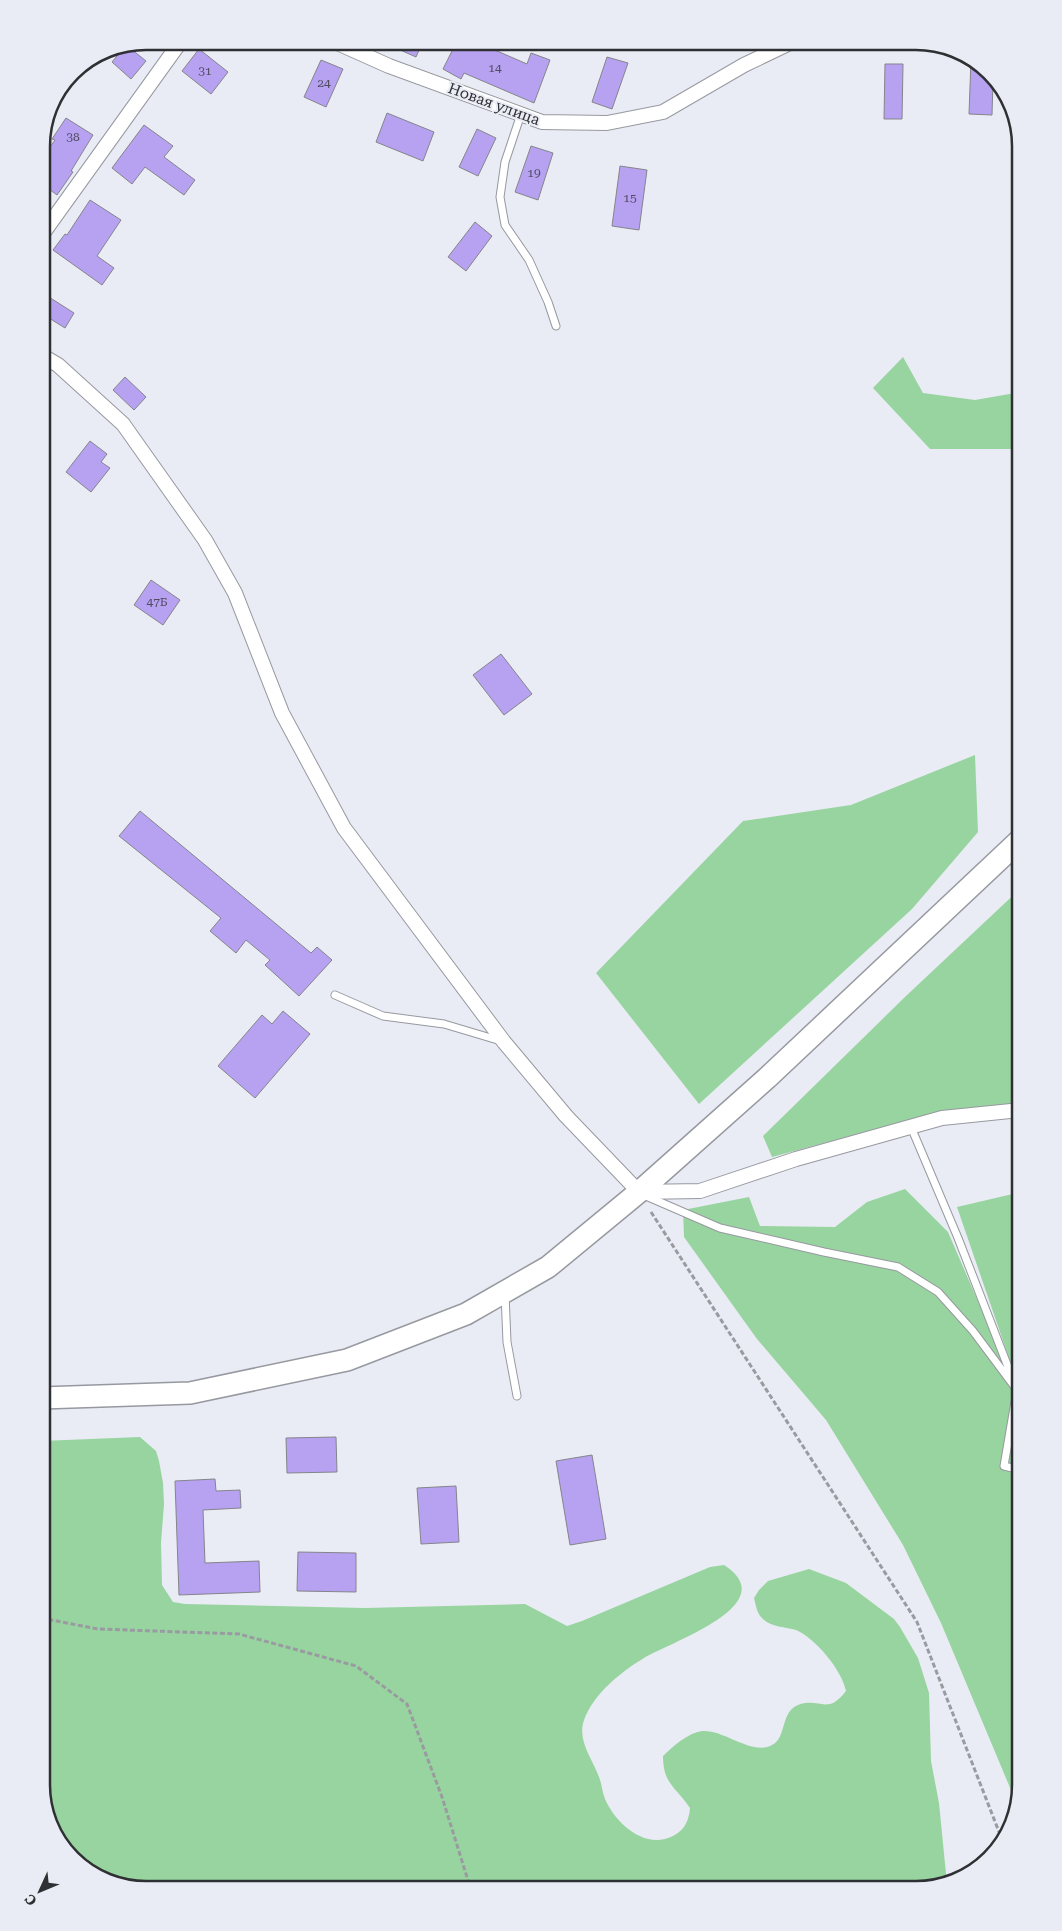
<svg xmlns="http://www.w3.org/2000/svg" width="1062" height="1931" viewBox="0 0 1062 1931" font-family="'Roboto Serif',serif">
  <style>
    .green { fill: #98d49f }
    .building { fill: #b6a2f1; stroke: #85848b }
    .lines { fill: none; stroke-linecap: round; stroke-linejoin: round }
    .service-casing { stroke: #9799a0; stroke-width: 9 }
    .minor-casing { stroke: #9799a0; stroke-width: 16 }
    .primary-casing { stroke: #9799a0; stroke-width: 24 }
    .path { stroke: #999ba1; stroke-width: 3; stroke-dasharray: 5 2.5; stroke-linecap: butt }
    .service { stroke: #fff; stroke-width: 7 }
    .minor { stroke: #fff; stroke-width: 14 }
    .primary { stroke: #fff; stroke-width: 21 }
    .labels { text-anchor: middle; stroke-width: 4; stroke-linejoin: round; paint-order: stroke }
    .number-label { font-size: 12px; fill: #514c62 }
    .street-label { font-size: 15px; fill: #2f3033; stroke: #e9ecf4 }
    .rim { fill: none; stroke: #2f3033; stroke-width: 2.5 }
  </style>
  <rect width="100%" height="100%" fill="#e9ecf4"/>
  <!-- green -->
  <path class="green" d="M903,357L923,393L975,400L1021,392V449H930L873,388Z
    M975,755L978,832L912,909L699,1104L596,973L743,821L851,805Z
    M1021,888V1117L898,1123L772,1157L763,1136L906,996Z
    M905,1189L948,1232L1021,1401V1785L1016,1802L941,1623L903,1545L826,1420L757,1339L684,1237L683,1210L749,1197L760,1226L835,1227L867,1202Z
    M1021,1192V1393L957,1207Z
    M140,1437L156,1451L159,1461L163,1483L164,1504L161,1543L162,1585L173,1602L185,1604L365,1608L525,1604L567,1626L582,1621L710,1567L724,1565C785,1604 671,1642 644,1658C621,1672 594,1693 584,1720C577,1741 592,1758 599,1777C602,1784 602,1792 605,1799C616,1824 645,1850 673,1836C685,1830 689,1820 690,1808C676,1787 663,1784 663,1756C673,1746 688,1733 702,1731C724,1729 752,1756 772,1745C787,1738 780,1712 798,1705C820,1697 827,1716 846,1691C842,1670 815,1638 796,1630C786,1627 771,1627 763,1619C757,1614 756,1606 754,1598L759,1590L768,1581L809,1569L846,1583L894,1619L900,1627L918,1658L929,1693L931,1761L939,1803L947,1884L916,1890H140L88,1872L49,1825L41,1785V1441Z"/>
  <!-- building -->
  <path class="building" d="M380,41H423L416,57Z
    M457,41H474L527,64L531,53L550,60L534,103L464,73L461,79L443,69Z
    M126,45L146,61L131,79L112,62Z
    M199,49L228,72L211,94L182,71Z
    M607,57L628,63L612,109L592,102Z
    M321,60L343,69L326,107L304,97Z
    M971,60L979,63L993,80L992,115L969,114Z
    M885,64H903L902,119H884Z
    M387,113L434,132L423,161L376,142Z
    M66,118L93,135L71,171L73,172L57,195L41,183V159L55,140L52,139Z
    M144,125L173,146L164,157L195,180L184,195L145,167L132,184L112,168Z
    M477,129L496,138L478,176L459,167Z
    M531,146L553,153L538,200L515,192Z
    M620,166L647,170L639,230L612,226Z
    M90,200L121,220L97,256L114,268L102,285L53,250L65,234L67,235Z
    M475,222L492,236L466,271L448,257Z
    M41,292L74,313L65,328L41,313Z
    M125,377L146,397L134,410L113,390Z
    M90,441L107,454L101,462L110,468L91,492L66,472Z
    M151,580L180,600L163,625L134,605Z
    M501,654L532,694L504,715L473,675Z
    M140,811L311,953L317,947L332,960L299,996L265,965L270,960L246,940L236,953L210,931L221,918L119,836Z
    M283,1011L310,1034L255,1098L218,1066L262,1015L272,1024Z
    M336,1437L337,1472L287,1473L286,1438Z
    M592,1455L606,1539L570,1545L556,1461Z
    M215,1479L216,1491L240,1490L241,1508L203,1510L205,1563L259,1561L260,1592L179,1595L175,1481Z
    M456,1486L459,1542L421,1544L417,1488Z
    M298,1552L356,1553V1592L297,1591Z"/>
  <g class="lines">
    <!-- service casing -->
    <g class="service-casing">
      <path id="service" d="M521,114L505,162L500,197L505,225L529,260L548,302L556,326
        M335,995L383,1016L444,1024L501,1041
        M911,1127L958,1238L1017,1390L1004,1466L1021,1470
        M646,1196L720,1228L824,1252L898,1267L938,1292L973,1331L1017,1390H1021
        M505,1294L507,1342L517,1396"/>
    </g>
    <!-- minor casing -->
    <g class="minor-casing">
      <path id="minor" d="M333,41L389,66L542,122L607,123L663,112L744,65L794,41
        M41,236L181,41
        M41,355L58,365L123,424L205,540L235,593L282,713L344,828L504,1042L566,1116L639,1192L700,1191L796,1159L942,1118L1021,1110"/>
    </g>
    <!-- primary casing -->
    <g class="primary-casing">
      <path id="primary" d="M41,1398L190,1393L347,1360L466,1314L548,1267L639,1192L767,1078L1021,839"/>
    </g>
    <!-- path -->
    <path class="path" d="M651,1212L917,1622L1003,1842
      M41,1618L98,1629L239,1634L356,1666L407,1704L442,1797L471,1890"/>
    <!-- service -->
    <use href="#service" class="service"/>
    <!-- minor -->
    <use href="#minor" class="minor"/>
    <!-- primary -->
    <use href="#primary" class="primary"/>
  </g>
  <g class="labels">
    <!-- number labels -->
    <g class="number-label">
      <text x="495" y="72">14</text>
      <text x="205" y="75">31</text>
      <text x="324" y="87">24</text>
      <text x="73" y="141">38</text>
      <text x="534" y="177">19</text>
      <text x="630" y="202">15</text>
      <text x="157" y="606">47Б</text>
    </g>
    <!-- street labels -->
    <g class="street-label">
      <text transform="translate(494 104) rotate(20)" y="5">Новая улица</text>
    </g>
  </g>
  <!-- crop -->
  <path d="M0 0H1062V1931H0ZM146 50H916A96 96 0 0 1 1012 146V1785A96 96 0 0 1 916 1881H146A96 96 0 0 1 50 1785V146A96 96 0 0 1 146 50Z" fill="#e9ecf4" fill-rule="evenodd"/>
  <path class="rim" d="M146 50H916A96 96 0 0 1 1012 146V1785A96 96 0 0 1 916 1881H146A96 96 0 0 1 50 1785V146A96 96 0 0 1 146 50Z"/>
  <!-- north arrow -->
  <g transform="translate(40 1891) rotate(226)" stroke="#e9ecf4" stroke-width="4" paint-order="stroke">
  <path d="M0-4L9 19L0 12L-9 19Z" fill="#2f3033"/>
  <text y="-8" font-size="14" font-weight="bold" text-anchor="middle" fill="#2f3033">С</text>
  </g>
</svg>
